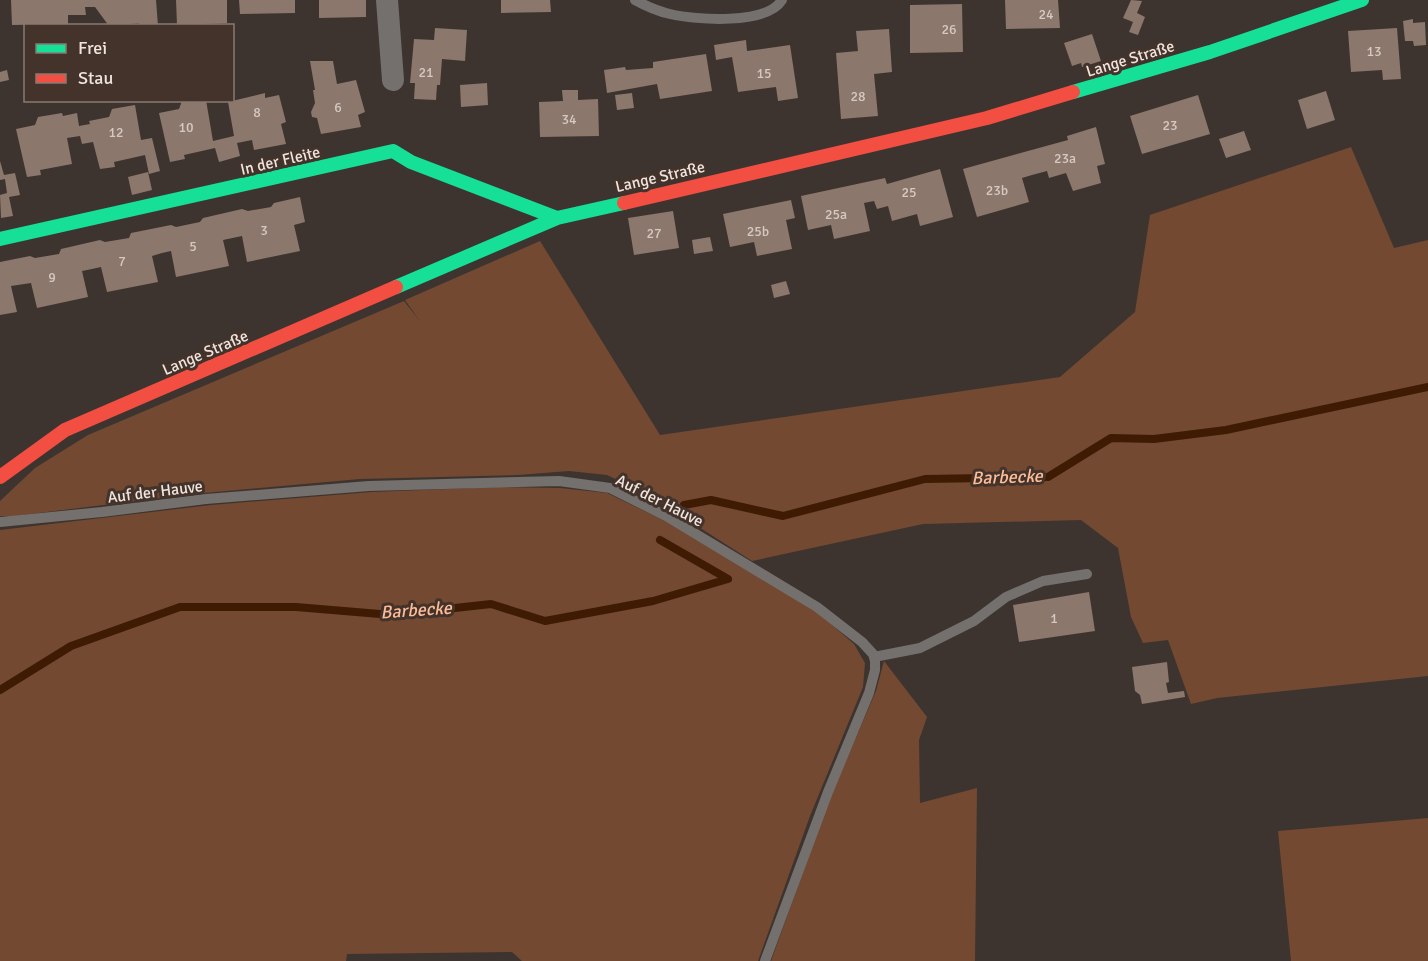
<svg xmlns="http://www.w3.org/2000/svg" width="1428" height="961" viewBox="0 0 1428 961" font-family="Signika,sans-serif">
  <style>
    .green { fill: #734932 }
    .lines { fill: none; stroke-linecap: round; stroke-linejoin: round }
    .stream { stroke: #401b04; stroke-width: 8 }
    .building { fill: #8b776c }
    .lane { stroke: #74706e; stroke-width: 10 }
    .street { stroke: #74706e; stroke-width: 22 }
    .fast { stroke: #16e098; stroke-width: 14 }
    .jam { stroke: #f24e42; stroke-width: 14 }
    .labels { text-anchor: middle; stroke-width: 6; stroke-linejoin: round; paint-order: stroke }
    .number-label { font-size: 14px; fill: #d6c9c2 }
    .street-label { font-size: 16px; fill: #efe4df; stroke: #43332a }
    .water-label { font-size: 18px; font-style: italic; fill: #febc99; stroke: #43332a }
  </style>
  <rect width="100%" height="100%" fill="#3d3430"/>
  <!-- green -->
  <path class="green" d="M1351,147L1394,248L1428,240V676L1217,698L1191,704L1168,640L1143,643L1131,617L1118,548L1081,520L923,524L752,561L647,494L607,475L569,471L518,475L360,479L193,494L14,516H0V501L35,468L88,435L404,301L419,320L405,300L540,241L660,435L1060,377L1135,312L1150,215Z
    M499,487L560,488L607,493L665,521L816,611L854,644L865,663L863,687L810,816L758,961H522L512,952L347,954L346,961H0V530L211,505L372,492Z
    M884,661L927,717L919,740L920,803L977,788L975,961H771L831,795L876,691Z
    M1428,818V961H1291L1278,831Z"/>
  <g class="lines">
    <!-- stream -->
    <path class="stream" d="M684,505L711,500L783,516L925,479L1048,477L1111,438L1154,439L1226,430L1428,387
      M0,690L71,646L180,607H296L392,615L491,604L545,621L653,601L728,579L660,540"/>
  </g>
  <!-- building -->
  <path class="building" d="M11,0H156L158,26H140L139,23L109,26L95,7H85L86,15H68V24L12,25Z
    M176,0H227V23L177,25Z
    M239,0H295V13L240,14Z
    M319,0H366V17L319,18Z
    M501,0H550L551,12L501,13Z
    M1005,0H1058L1060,28L1006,29Z
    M1131,0L1142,1L1137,13L1145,17L1138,35L1129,32L1133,22L1123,18Z
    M962,4L963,52L910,53V5Z
    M1413,19V23L1425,22L1426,45L1414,46L1413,41H1405L1403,21Z
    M435,28L467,30L465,61L442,59L440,85H437L436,100L414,99L415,83H410L414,39L434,40Z
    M1397,28L1401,79L1383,80L1382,70L1351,72L1348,31Z
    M889,29L892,72L874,74L878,116L841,119L836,53L858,51L856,31Z
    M1092,34L1101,61L1082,67L1081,63L1072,66L1064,43Z
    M746,40L747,51L790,45L798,98L778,101L776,87L738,92L732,57L716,60L714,45Z
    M706,54L712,91L660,99L657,84L607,93L604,70L625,67L626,70L653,68V62Z
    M310,61H333L337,84L356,80L365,112L358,115L361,127L321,134L317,118L312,117L311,112L315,103L313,90H315Z
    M7,70L9,80L0,82V72Z
    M487,83L488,105L461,107L460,85Z
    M562,90H578V100L598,99L599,136L540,137L539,102L563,101Z
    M1326,91L1335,120L1307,129L1298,100Z
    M265,93V98L279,95L286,122L281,124L286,144L254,150L252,140L237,143L240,156L219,162L215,148L184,155L185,159L170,162L159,113L179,109L182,101L206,100L213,141L234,136L228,102Z
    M632,93L634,108L617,110L615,95Z
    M1198,95L1210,134L1142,154L1130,116Z
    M135,105L141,140L152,138L160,171L149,174L145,155L114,162L115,167L100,169L93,142L82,144L80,136L67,138L72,164L40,170L41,175L27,177L16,129L35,125L38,117L62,113L63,116L77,113L79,126L90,124L89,121L109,117L112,109Z
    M1096,127L1105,164L1097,166L1101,183L1073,191L1066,173L1049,178L1047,171L1032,175L1022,178L1029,202L977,217L963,169L1068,140L1067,136Z
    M1244,131L1251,150L1226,158L1219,139Z
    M0,161L4,175L15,173L20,195L9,197L13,216L1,218L0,195L7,193L5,179L0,180Z
    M940,169L953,217L920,226L917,214L892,221L888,206L877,209L874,201L864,203L870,231L834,239L831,225L808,230L801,196L885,178L887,184Z
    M148,172L152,190L132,195L128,177Z
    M300,197L305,222L294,225L300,251L247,262L242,236L223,240L229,266L176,277L171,251L162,253L152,256L158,282L107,292L101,267L92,269L82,271L88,297L37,308L31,283L11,286L17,312L0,315V262L30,256L35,258L59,254L61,249L100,240L105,242L129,238L131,233L171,225L176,227L200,222L203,218L242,209L248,211L271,207L274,203Z
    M791,200L795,218L786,220L792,249L757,256L754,242L730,247L723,214Z
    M673,211L679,248L634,255L628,218Z
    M710,237L713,251L694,254L692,240Z
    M786,281L790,294L774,298L771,285Z
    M1089,592L1095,631L1019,642L1013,605Z
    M1167,662L1169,682L1166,683L1168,693L1184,691L1185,697L1142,704L1140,695L1135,691L1132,667Z"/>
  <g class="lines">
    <!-- lane -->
    <path class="lane" d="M635,0C646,6 657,11 670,14C696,20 767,25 782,0
      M0,522L102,512L206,499L369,486L559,481L610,488L666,516L817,607L862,642L873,654L875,661V670L869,693L828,792L765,961
      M874,657L920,648L974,621L1006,597L1043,581L1087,574"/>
    <!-- street -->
    <path class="street" d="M387,0L393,80"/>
    <!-- fast -->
    <path class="fast" d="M1073,92L1210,52L1362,0
      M0,239L393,151L411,162L557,218
      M396,287L557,218L624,203"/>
    <!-- jam -->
    <path class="jam" d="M624,203L987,118L1073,92
      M0,477L65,430L396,287"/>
  </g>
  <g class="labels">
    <!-- number labels -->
    <g class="number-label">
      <text x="1046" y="19">24</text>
      <text x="949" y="34">26</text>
      <text x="1374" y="56">13</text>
      <text x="426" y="77">21</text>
      <text x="764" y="78">15</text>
      <text x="858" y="101">28</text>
      <text x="338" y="112">6</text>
      <text x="257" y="117">8</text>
      <text x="569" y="124">34</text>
      <text x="1170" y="130">23</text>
      <text x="186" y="132">10</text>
      <text x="116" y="137">12</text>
      <text x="1065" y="163">23a</text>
      <text x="997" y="195">23b</text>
      <text x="909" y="197">25</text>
      <text x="836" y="219">25a</text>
      <text x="264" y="235">3</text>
      <text x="758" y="236">25b</text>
      <text x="654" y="238">27</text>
      <text x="193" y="251">5</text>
      <text x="122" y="266">7</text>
      <text x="52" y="282">9</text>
      <text x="1054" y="623">1</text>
    </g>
    <!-- street labels -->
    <g class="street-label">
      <text transform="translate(1130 58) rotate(-17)" y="6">Lange Straße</text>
      <text transform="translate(280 160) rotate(-13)" y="6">In der Fleite</text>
      <text transform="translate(660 176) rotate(-13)" y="6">Lange Straße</text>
      <text transform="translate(205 352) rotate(-23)" y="6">Lange Straße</text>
      <text transform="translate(155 491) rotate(-7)" y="6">Auf der Hauve</text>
      <text transform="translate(660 500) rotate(27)" y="6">Auf der Hauve</text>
    </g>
    <!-- water labels -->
    <g class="water-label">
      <text transform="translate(1007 477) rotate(-2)" y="6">Barbecke</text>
      <text transform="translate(416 610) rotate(-4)" y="6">Barbecke</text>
    </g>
  </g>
  <!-- legend -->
  <rect x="24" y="24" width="210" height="78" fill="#43332a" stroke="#887a72" stroke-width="1.5"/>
  <rect x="36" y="44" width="30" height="9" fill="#16e098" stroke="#887a72" stroke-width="1.5"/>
  <text x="78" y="54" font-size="18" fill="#efe4df">Frei</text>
  <rect x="36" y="74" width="30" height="9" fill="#f24e42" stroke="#887a72" stroke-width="1.5"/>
  <text x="78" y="84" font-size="18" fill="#efe4df">Stau</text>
</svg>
